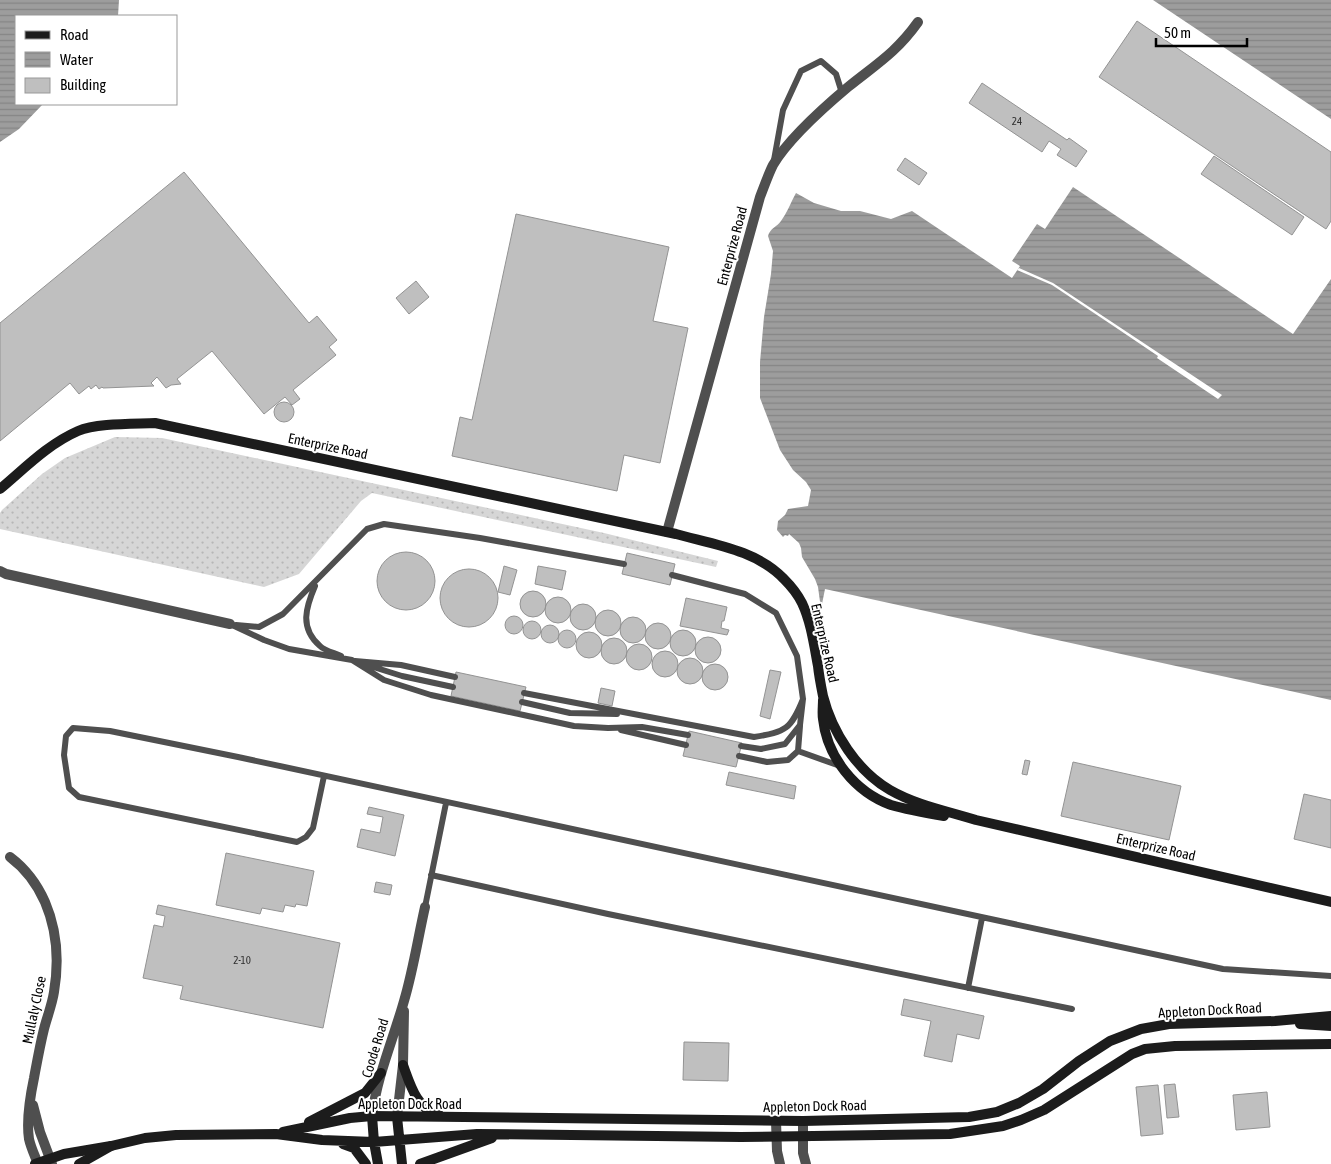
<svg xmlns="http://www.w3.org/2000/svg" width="1331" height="1164" viewBox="0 0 1331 1164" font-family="'Asap Condensed',sans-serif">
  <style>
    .grass { fill: url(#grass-dots) }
    .water { fill: url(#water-rules) }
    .pier { fill: #fff }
    .building { fill: #bfbfbf; stroke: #939393 }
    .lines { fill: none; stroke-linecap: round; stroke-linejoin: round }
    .lane { stroke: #4f4f4f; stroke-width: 6 }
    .street { stroke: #4f4f4f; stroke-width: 10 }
    .secondary { stroke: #1c1c1c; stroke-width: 10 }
    .secondary-bridge { stroke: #1c1c1c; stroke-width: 10 }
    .labels { text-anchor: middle; stroke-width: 4; stroke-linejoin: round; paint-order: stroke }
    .number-label { font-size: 11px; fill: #303030 }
    .street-label { font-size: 14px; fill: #000; stroke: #fff }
  </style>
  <defs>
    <pattern id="grass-dots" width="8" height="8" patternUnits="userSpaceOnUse" patternTransform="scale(1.25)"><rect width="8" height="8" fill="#d6d6d6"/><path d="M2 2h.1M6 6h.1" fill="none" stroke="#b6b6b6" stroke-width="1.8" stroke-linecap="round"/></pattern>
    <pattern id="water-rules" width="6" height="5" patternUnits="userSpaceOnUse" patternTransform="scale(1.25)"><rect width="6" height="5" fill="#9d9d9d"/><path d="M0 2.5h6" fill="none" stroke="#858585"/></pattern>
  </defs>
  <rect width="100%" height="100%" fill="#fff"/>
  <!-- grass -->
  <path class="grass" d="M115,437L162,438L604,533L718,561L716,567L372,493L361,501L299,574L264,587L0,529V513L2,510L42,474L65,458Z"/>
  <!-- water -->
  <path class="water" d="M0,0H119L118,16H16V104H43L19,129L0,142Z
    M1153,0H1331V119Z
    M1073,187L1293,334L1331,279V700L825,589L821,609L818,587L815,579L802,557L801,548L799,543L789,534L788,536L785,535L783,537L777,530L778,521L785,515L788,509L808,506L811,490L806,482L793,470L780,450L760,398V362L764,317L771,274L773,251L768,236C770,228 777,227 781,221C787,213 791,202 796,193L814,203L841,211H860L891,219L912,211L1012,278L1020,266L1012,261L1037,224L1045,229Z"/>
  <!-- pier -->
  <path class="pier" d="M1019,268L1053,283L1222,395L1218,399L1157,358L1158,356L1115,327L1052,285L1017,270Z"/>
  <!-- building -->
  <path class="building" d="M1137,21L1331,152V221L1326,229L1099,77Z
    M982,83L1067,140L1069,138L1087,151L1076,167L1057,155L1061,149L1049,141L1042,152L969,103Z
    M1214,156L1304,217L1292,235L1201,174Z
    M905,158L927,173L919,185L897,170Z
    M184,172L309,323L317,316L337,340L329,347L336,355L293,390L300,399L292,405L285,397L264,414L212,351L177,379L181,384L171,385L166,388L157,377L151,383L154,386L103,388L102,387L99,389L96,385L91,389L89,386L79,394L70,383L0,441V323Z
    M516,214L669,247L653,321L688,328L660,463L624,455L617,491L452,456L460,417L472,420Z
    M416,281L429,297L409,314L396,298Z
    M274 412a10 10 0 1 1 20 0a10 10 0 1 1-20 0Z
    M377 581a29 29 0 1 1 58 0a29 29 0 1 1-58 0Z
    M627,553L675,564L670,585L622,574Z
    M504,566L517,570L510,595L498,592Z
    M538,566L566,571L562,590L535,584Z
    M440 598a29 29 0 1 1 58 0a29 29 0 1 1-58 0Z
    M520 604a13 13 0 1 1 26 0a13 13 0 1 1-26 0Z
    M545 610a13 13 0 1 1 26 0a13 13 0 1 1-26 0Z
    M686,598L727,607L724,621H722L721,628L729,630L727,635L680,626Z
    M570 617a13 13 0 1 1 26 0a13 13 0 1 1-26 0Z
    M595 623a13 13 0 1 1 26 0a13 13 0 1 1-26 0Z
    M505 625a9 9 0 1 1 18 0a9 9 0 1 1-18 0Z
    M620 630a13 13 0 1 1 26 0a13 13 0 1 1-26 0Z
    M523 630a9 9 0 1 1 18 0a9 9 0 1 1-18 0Z
    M645 636a13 13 0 1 1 26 0a13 13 0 1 1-26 0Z
    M541 634a9 9 0 1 1 18 0a9 9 0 1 1-18 0Z
    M670 643a13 13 0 1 1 26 0a13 13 0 1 1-26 0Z
    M558 639a9 9 0 1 1 18 0a9 9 0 1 1-18 0Z
    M576 645a13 13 0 1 1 26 0a13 13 0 1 1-26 0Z
    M695 650a13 13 0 1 1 26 0a13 13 0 1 1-26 0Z
    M601 651a13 13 0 1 1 26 0a13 13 0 1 1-26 0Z
    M626 657a13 13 0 1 1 26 0a13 13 0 1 1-26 0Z
    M652 664a13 13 0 1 1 26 0a13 13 0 1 1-26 0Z
    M677 671a13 13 0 1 1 26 0a13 13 0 1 1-26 0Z
    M702 677a13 13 0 1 1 26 0a13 13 0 1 1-26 0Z
    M770,670L781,672L770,719L760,716Z
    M456,672L526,687L520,711L451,696Z
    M601,688L615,691L612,706L598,703Z
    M689,731L742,743L736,767L683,756Z
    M1025,760L1030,761L1027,775L1022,774Z
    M1073,762L1181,786L1169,840L1061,816Z
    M729,772L796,786L794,799L726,785Z
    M1304,794L1331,800V848L1294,839Z
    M369,807L404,815L395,856L357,847L361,829L380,833L383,817L367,814Z
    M226,853L314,871L307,906L296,904L295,907L285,905L283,912L262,908L260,914L216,905Z
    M376,882L392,885L390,895L374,892Z
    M158,905L340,943L323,1028L180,999L183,986L143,978L154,925L163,927L165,916L156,914Z
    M904,999L984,1016L979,1039L957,1034L952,1062L924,1056L931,1021L901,1015Z
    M684,1042L729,1043L728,1081L683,1080Z
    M1175,1084L1179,1117L1167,1118L1164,1085Z
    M1158,1085L1163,1134L1141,1136L1136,1087Z
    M1267,1092L1270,1127L1236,1130L1233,1095Z"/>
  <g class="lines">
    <!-- lane -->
    <path class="lane" d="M774,160L783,110L801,71L821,61L836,74L842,93
      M672,575L745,594L776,613L797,656L803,699L800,725L785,744L761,749L741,746
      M315,586C306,607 299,628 320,646C325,651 335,653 341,656
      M230,624L264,640L289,649L352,660L384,680L431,695L574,726L608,728L642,727L688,735
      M236,625L259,627L283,614L367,529L384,524L480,538L624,564
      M355,661L401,665L455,677
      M367,665L402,676L453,687
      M524,693L754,737C786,732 791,729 803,699
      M522,702L570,713L617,714
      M621,730L686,745
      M798,751L840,766
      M739,756L767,762L788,760L798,751L800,726
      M324,776L313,828L306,837L297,842L79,797L69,788L64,755L66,736L73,728L110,731L238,757L1223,969L1331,976
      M431,875L608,914L1072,1009
      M425,907L446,803
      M968,988L982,918"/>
    <!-- street -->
    <path class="street" d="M667,532L760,197C764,187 768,175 773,165C789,138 823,108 848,87C875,65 896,53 918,22
      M0,571L6,574L230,624
      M10,857C26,869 37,884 45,902C57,930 59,962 54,992C52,1005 47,1017 44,1029C40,1045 37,1062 34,1078C30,1097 26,1119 29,1139C31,1148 35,1156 38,1164
      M33,1105L40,1132L52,1164
      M372,1116C377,1076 393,1040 404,1001C413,971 418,938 425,907
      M397,1117L403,1065L404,1011
      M776,1121L777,1151L780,1164
      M803,1121V1153L806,1164"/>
    <!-- secondary -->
    <path class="secondary" d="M0,489C24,469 48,444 78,431C96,423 134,424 155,423L676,534C712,544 757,550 784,579C790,585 798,595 802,603C811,622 814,645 818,666C819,676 821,686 823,696C832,732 857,771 890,790C916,805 947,811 976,820L1331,902
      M823,700C823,706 822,713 823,719C827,757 855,792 891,805C908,810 926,813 944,816
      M1300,1024L1331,1026
      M403,1065C410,1084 417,1110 439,1115
      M372,1116L374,1142L378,1164
      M397,1117L402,1164
      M309,1122L365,1093L381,1073
      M283,1132L350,1118L372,1116L803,1121L969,1117L997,1112L1019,1103L1043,1089L1079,1061L1110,1041L1141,1029L1169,1024L1275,1021L1331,1016
      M343,1144L354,1148L366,1164
      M79,1164L111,1146L145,1138L176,1135L276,1134L322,1140L374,1142L477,1134L741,1137L950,1134L1003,1126L1021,1120L1044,1110L1132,1054L1145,1049L1175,1046L1331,1044
      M420,1164L492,1138"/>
    <!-- secondary-bridge -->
    <path class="secondary-bridge" d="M35,1164L64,1154L111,1146"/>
  </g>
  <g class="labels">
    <!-- number labels -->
    <g class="number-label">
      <text x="1017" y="125">24</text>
      <text x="242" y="964">2-10</text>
    </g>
    <!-- street labels -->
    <g class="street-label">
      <text transform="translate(732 246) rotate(-75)" y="5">Enterprize Road</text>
      <text transform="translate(328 446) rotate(12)" y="5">Enterprize Road</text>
      <text transform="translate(825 643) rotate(77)" y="5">Enterprize Road</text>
      <text transform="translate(1156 847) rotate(13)" y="5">Enterprize Road</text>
      <text transform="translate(34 1010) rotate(-78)" y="5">Mullaly Close</text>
      <text transform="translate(1210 1010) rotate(-3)" y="5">Appleton Dock Road</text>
      <text transform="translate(375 1048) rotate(-73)" y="5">Coode Road</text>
      <text x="410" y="1109">Appleton Dock Road</text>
      <text transform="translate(815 1106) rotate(-1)" y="5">Appleton Dock Road</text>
    </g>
  </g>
  <!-- legend -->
  <rect x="15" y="15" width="162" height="90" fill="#ffffff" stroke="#999999"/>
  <rect x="25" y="31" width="25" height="8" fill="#1c1c1c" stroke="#999999"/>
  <text x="60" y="40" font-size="15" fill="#000000">Road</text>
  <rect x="25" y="52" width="25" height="15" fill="url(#water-rules)" stroke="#999999"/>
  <text x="60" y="65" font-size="15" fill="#000000">Water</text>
  <rect x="25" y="78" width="25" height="15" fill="#bfbfbf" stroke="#999999"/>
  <text x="60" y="90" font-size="15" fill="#000000">Building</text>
  <!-- scale -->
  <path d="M1156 38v8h91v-8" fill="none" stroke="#000000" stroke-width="2.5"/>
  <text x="1164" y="38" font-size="15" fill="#000000" stroke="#ffffff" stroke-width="4" paint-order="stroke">50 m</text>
</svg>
